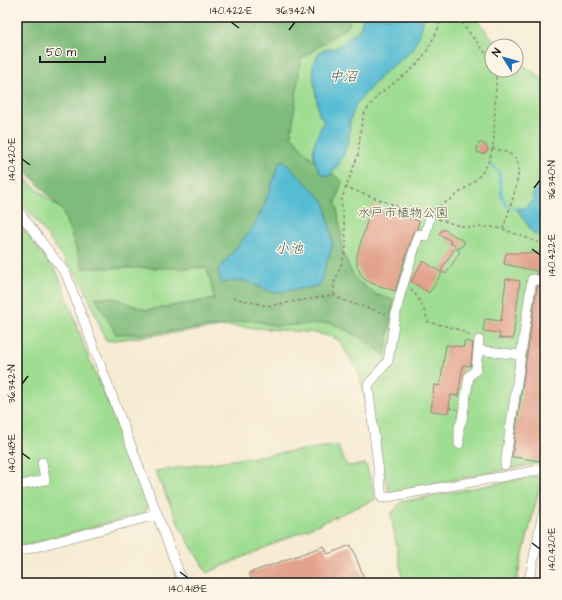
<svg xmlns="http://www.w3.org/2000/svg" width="562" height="600" viewBox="0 0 562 600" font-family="'Architects Daughter','Klee One',sans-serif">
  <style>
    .green { fill: #9fdd92; stroke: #5e7c57 }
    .forest { fill: #7fbc7c; stroke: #4e6c4c }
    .water { fill: #55bcd3; stroke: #386c78 }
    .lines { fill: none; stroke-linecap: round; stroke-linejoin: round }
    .stream { stroke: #55bcd3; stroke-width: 2.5 }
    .building { fill: #e2a28c }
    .minor-casing { stroke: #898478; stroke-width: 10 }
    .path { stroke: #898478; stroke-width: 1.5; stroke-dasharray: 3 3; stroke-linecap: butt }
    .minor { stroke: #fff; stroke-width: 9 }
    .ticks { fill: none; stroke: #1c1c1c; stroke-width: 1.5 }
    .labels { text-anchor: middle; stroke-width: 3; stroke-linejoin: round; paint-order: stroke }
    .park-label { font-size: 13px; fill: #43563f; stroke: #fcf5e5 }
    .water-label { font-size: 14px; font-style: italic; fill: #335c65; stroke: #fcf5e5 }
    .neatline { fill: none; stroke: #1c1c1c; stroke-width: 1.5 }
    .ticks-label { font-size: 10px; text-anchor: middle; fill: #1c1c1c }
  </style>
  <rect width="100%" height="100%" fill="#fcf5e5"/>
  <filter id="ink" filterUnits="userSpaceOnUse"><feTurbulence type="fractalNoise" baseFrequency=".025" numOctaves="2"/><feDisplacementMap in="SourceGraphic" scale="8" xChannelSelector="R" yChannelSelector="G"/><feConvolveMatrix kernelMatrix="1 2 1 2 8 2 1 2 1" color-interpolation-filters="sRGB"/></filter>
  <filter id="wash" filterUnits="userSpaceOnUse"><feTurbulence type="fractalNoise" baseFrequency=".012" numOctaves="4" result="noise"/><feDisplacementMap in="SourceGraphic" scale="16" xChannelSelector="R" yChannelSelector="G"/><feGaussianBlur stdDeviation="0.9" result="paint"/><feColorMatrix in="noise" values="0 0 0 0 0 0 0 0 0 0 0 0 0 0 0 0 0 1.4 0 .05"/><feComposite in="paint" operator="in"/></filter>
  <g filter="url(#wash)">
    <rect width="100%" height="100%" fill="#f6ebd3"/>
    <!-- green -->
    <path class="green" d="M293,17H474L499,46H492V70H516V60L545,81V462L389,493L358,370L338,339L317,333L232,326L106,341L84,286L17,195V172L64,212Z
      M17,221L57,273L64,289L85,349L122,436L148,504L144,513L17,548Z
      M337,445L347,466L366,464L376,499L207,573L181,529L155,471Z
      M536,476L541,481L516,583H403L391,514L401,502Z"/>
    <!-- forest -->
    <path class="forest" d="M17,17H351L348,26L301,59L291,136L310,157L342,181L336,202L342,239V252L355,279L375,294L394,300L385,356L362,338L331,323L277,326L250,320L217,326L144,334H116L95,297L114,298L146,310L214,299L210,279L206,268H83L63,212L17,161Z"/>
    <!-- water -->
    <path class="water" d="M363,17H424L420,34L411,51L384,73L356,104L350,121L349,140L341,161L330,176L321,174C307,151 315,142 324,120L319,115L313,75V65L320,51L336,48L360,29Z
      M280,161H284L325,202L333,244L319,286L275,293L242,280L221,283L218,270L253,227L264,206Z
      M545,175V237L533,233L517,209L524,208L533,200V194Z"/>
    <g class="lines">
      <!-- stream -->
      <path class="stream" d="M492,165L499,172L502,197L507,206L517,209"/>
    </g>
    <g id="blocks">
      <!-- building -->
      <path class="building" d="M480,142L486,145L488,150L483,154L477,152V147Z
        M372,205L419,221L417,229L413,232L395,291L371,283L364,279L360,273L357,266V255Z
        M443,229L465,242L460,249L450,243L451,241L439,234Z
        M455,248L460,252L446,274L441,270Z
        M506,253H545V275L537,274V271L504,264Z
        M423,261L442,273L429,293L411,281Z
        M506,279L520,281L513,339L499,338L500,333L483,331L485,319L501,321Z
        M537,286L545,287V447L543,461L512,457Z
        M464,341L473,343L471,363L470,366L463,365L458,396L451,395L448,413L431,411L434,385L440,386L446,345L464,347Z
        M351,545L366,583H253L249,573L324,546L328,554Z"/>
    </g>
  </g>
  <g filter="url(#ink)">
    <use href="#blocks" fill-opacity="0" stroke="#898478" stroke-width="1"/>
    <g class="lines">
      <!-- minor casing -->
      <g class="minor-casing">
        <path id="minor" d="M17,209L66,274L183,583
          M430,217L425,236L419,234L400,295L395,317L388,361L368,385L382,498L545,469
          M478,350L520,355
          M459,444V427L462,420L469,376L476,370L479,340
          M505,465L532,279L545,281
          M17,486L45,480L42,462
          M17,552L156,515
          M528,583L532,567L545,502"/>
      </g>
      <!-- path -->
      <path class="path" d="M459,17L466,29L492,61
        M492,148C500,150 509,152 515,158C526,168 507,215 503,229
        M345,187L422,215
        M434,209C446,204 478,180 484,170C496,152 494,127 495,107C495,94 497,82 495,70
        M438,219L457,225L467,227H491L503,229L545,245
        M411,289C420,299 424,309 428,322L454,328L472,336
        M334,295V284L345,254L346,246V238L341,201L358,155L361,127L364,114L371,104L379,94L411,70L421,60L428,49L439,27L440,17
        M233,298L268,306L334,295L342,300L386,314
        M449,408L456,409"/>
      <!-- minor -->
      <use href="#minor" class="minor"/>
    </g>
  </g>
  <!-- ticks -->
  <path class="ticks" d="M231,22L239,28M289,30L295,22M22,159L30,165M534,188L540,180M532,249L540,255M22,384L28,376M22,453L30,459M532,543L540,549M180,572L188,578"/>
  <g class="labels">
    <!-- park labels -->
    <g class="park-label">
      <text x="403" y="217">水戸市植物公園</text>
    </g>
    <!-- water labels -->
    <g class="water-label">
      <text x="343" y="81">中沼</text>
      <text x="289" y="253">小池</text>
    </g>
  </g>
  <!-- margin -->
  <rect width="562" height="600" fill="none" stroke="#fcf5e5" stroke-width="44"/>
  <!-- north arrow -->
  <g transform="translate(504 58) rotate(307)"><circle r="19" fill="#fcf5e5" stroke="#a29e95"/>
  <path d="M0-3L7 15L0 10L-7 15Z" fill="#1f6fb2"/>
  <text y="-6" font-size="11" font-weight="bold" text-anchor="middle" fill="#1c1c1c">N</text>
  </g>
  <!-- scale -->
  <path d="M40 56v6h65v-6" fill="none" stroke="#1c1c1c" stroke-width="2"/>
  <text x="46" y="56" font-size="12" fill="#1c1c1c" stroke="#fcf5e5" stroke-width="3" paint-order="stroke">50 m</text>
  <rect x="22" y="22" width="518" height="556" class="neatline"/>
  <g class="ticks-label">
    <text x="231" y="14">140.422°E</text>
    <text x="295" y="14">36.342°N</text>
    <text transform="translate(11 159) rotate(-90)" y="4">140.420°E</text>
    <text transform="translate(551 180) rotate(-90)" y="4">36.340°N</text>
    <text transform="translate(551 255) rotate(-90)" y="4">140.422°E</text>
    <text transform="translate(11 384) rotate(-90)" y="4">36.342°N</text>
    <text transform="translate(11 453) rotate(-90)" y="4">140.418°E</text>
    <text transform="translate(551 549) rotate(-90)" y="4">140.420°E</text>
    <text x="188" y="592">140.418°E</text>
  </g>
</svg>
